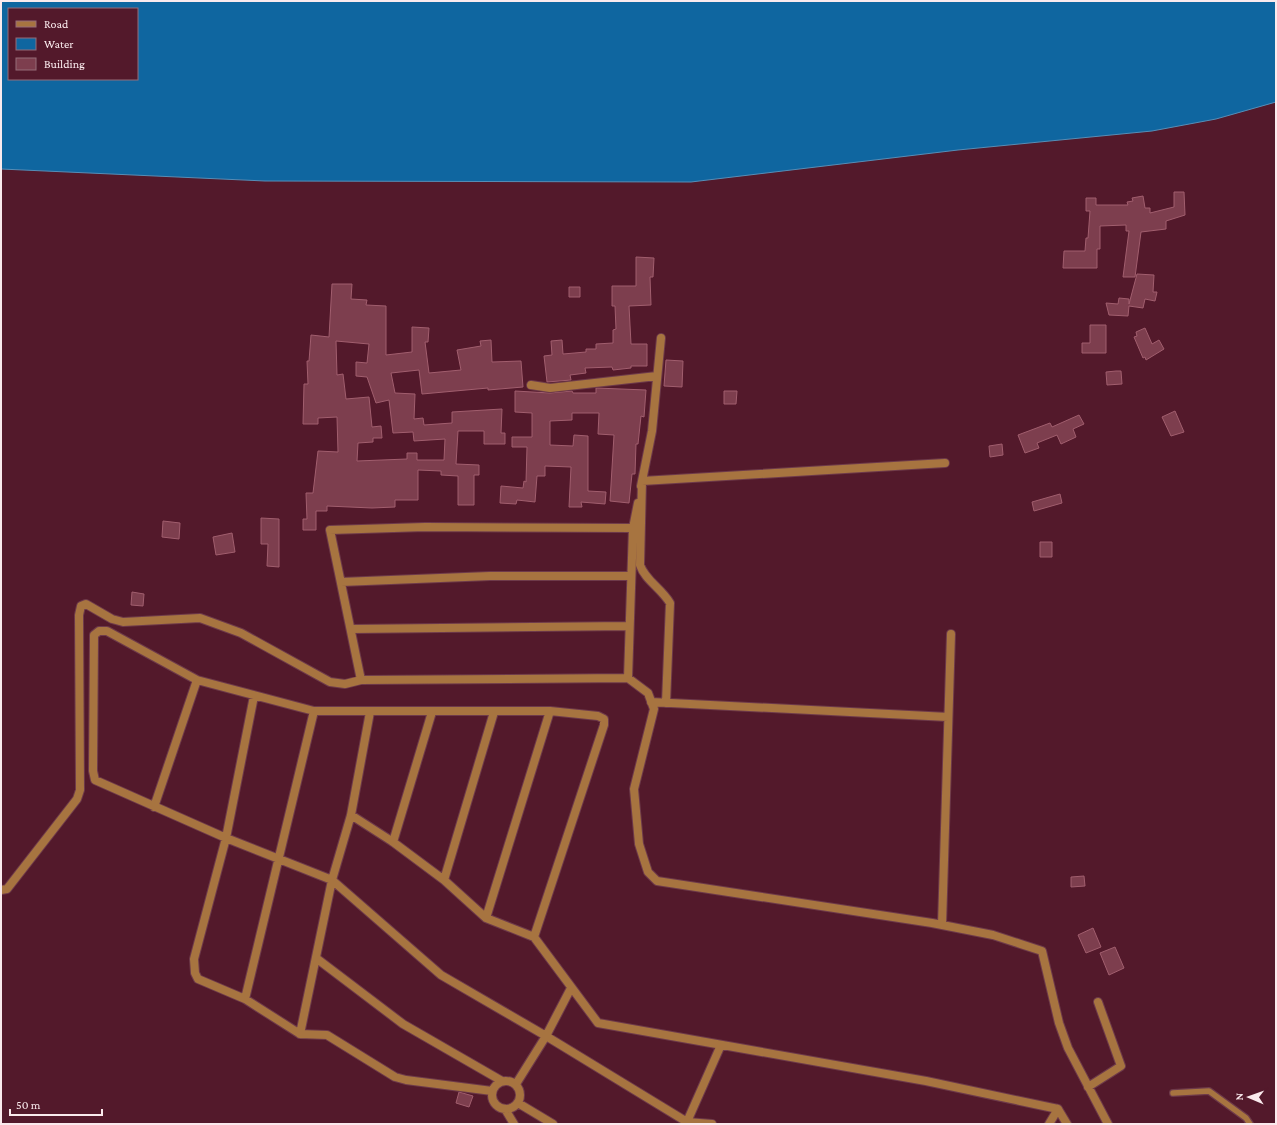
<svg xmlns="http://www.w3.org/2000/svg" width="1277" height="1125" viewBox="0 0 1277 1125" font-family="'Crimson Pro',serif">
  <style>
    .water { fill: #0f66a0; stroke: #568eb7; fill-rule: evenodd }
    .building { fill: #7d3e4e; stroke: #a15e6e; fill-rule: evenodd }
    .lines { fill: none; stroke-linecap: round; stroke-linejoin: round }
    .lane-casing { stroke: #6e3a4a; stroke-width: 8 }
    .street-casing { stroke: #6e3a4a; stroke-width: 10 }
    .lane { stroke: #a77440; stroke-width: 5.5 }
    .street { stroke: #a77440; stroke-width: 8 }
  </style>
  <rect width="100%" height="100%" fill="#53192b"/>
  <!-- water -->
  <path class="water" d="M1,1H1276V102L1216,119L1152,131L958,150L691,182L265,181L1,169ZM9,9H137V79H9Z"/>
  <!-- building -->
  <path class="building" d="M1174,192H1184L1185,215L1166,221V229L1141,232L1135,277H1123L1129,231H1126V225L1100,226V249H1097V268H1063L1064,251H1085L1086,238H1088L1090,211H1086V198H1096V205H1128L1127,202L1133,201L1132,198L1143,196L1145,208H1150V213L1174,207Z
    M636,257L654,258L653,277H650L651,305L629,306L631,344H647V366H631V368L613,370L612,367L585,368L586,373L570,375L571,380L547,382L544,356L552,355L551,341L562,340L563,354L586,352V349H596V344L613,343V330L616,329L615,306H612V286H636Z
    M1137,274L1154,275L1153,292H1157L1155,301L1145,299L1143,308L1129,306L1128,316L1109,315L1106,303L1118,304L1119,298L1129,299V304Z
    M332,284H352L351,299L367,300L366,305L386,306V355L412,352V327L429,328L428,342H425L429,373L461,370L457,350L481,346L480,341L491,340L492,362L521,361L523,387L488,390V388L422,394L419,370L391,373L395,393L415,394L414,419L423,418L424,425L452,423V412L502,409L501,433H505V444H484V431H458L456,464L479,465V475H474V505H458V476L441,475V471L418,470V500H395V507L372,508L327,506V511H316V530H303V519H307L306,493H313L318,451L338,452L337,417L318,418V424H303L304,384H308L307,361H309L311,335L329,337ZM336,341L369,344L367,363L356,362V376L367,377L376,403L389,400L393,433L413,432L414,441L445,439L444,460H417V453H407V459L357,461L358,443L373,442V438H382L381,426L372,427L369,397L346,399L343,374L337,375Z
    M569,287H580V297H569Z
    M1090,325H1106V353H1082V343H1090Z
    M1145,328L1152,344L1159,340L1164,349L1146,360L1145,357L1143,358L1134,337L1137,336L1136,332Z
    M666,360L683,361L682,387L664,386Z
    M1116,371H1121L1122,384L1107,385L1106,372Z
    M596,388L646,390L644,417L641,416L638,444H636L635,474H632L629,503L610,501L614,435L598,434L599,413H572V420L550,421V445L573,446L574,435L588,436V491L606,492L605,504L581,502L582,507H569L571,467L545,466V476H537L535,502L517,500L516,504L500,503L501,486L523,488L524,481L526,482L527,447H512V437H532V413L515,412V391L550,393L572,391L573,393H596Z
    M724,391H737L736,404H724Z
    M1175,411L1184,432L1171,436L1162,417Z
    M1079,415L1084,424L1073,429L1076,437L1061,444L1057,435L1037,443L1039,448L1025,453L1018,435L1050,423L1052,427Z
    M1002,444L1003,455L990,457L989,446Z
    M1060,494L1062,503L1034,511L1032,502Z
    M261,518L279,519V567L267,566L268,544H261Z
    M163,521L180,523L179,539L162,537Z
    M232,533L235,552L216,555L213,537Z
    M1040,542H1052V557H1040Z
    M132,592L144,594L143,606L131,605Z
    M1084,876L1085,886L1071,887V877Z
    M1093,928L1101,947L1086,953L1078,935Z
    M1115,947L1124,968L1109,975L1100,953Z
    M459,1092L473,1096L469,1107L456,1103Z"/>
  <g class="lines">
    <!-- lane casing -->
    <g class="lane-casing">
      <path id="lane" d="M1173,1093L1209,1091L1246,1118L1250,1124"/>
    </g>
    <!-- street casing -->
    <g class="street-casing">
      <path id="street" d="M531,385L550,388L657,376
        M641,486L652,431L661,338
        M341,582L490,576H631
        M351,629L629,626
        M628,678L633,528L638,503
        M361,680L330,530L425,527L633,528
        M254,696L226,838L194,959L195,973L198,979L245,999L300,1034L332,880L351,815L370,712
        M651,702L948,717
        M666,703L670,603C661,588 645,580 640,565L642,481L945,463
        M154,807L197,680
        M351,815L393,842L444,880L486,918L534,937L598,1023L926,1081L1058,1109L1067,1124
        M393,842L432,712
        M444,880L494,712
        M1,890L7,889L77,799L80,790L79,615L81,606L86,604L112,619L123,622L200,618L241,633L330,682L345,684L361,680L628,678L648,693L654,709L634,789L639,844L648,872L657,881L932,923L993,935L1042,951L1059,1023L1068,1048L1108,1124
        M486,918L550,711
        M942,925L951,634
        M534,937L604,725V719L598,716L550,711H314L197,680L107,631H99L94,635L93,771L95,780L226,838L332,880L441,975L546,1036L687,1122L712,1124
        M316,958L403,1024L502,1081
        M245,999L314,711
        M300,1034L327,1035L395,1077L406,1080L492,1091
        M492 1095a14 14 0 1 1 28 0a14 14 0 1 1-28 0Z
        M516,1084L546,1036L571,988
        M1088,1087L1121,1066L1098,1002
        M518,1103L553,1124
        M505,1109L514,1124
        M686,1124L721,1045
        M1049,1124L1058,1109"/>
    </g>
    <!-- lane -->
    <use href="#lane" class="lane"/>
    <!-- street -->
    <use href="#street" class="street"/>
  </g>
  <!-- border -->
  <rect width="1277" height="1125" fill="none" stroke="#faeaed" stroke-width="4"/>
  <!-- legend -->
  <rect x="8" y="8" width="130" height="72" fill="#53192b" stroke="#966d79"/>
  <rect x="16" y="21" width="20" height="6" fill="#a77440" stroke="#966d79"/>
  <text x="44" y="28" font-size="12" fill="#faeaed">Road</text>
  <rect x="16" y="38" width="20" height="12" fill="#0f66a0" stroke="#966d79"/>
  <text x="44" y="48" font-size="12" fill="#faeaed">Water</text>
  <rect x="16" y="58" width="20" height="12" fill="#7d3e4e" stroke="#966d79"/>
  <text x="44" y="68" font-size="12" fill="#faeaed">Building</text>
  <!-- north arrow -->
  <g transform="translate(1249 1097) rotate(272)" stroke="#53192b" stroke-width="3" paint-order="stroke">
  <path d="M0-3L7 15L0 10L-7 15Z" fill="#faeaed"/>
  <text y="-6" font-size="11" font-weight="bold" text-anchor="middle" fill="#faeaed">N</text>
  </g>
  <!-- scale -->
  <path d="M10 1109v6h92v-6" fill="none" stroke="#faeaed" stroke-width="2"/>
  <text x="16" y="1109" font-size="12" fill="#faeaed" stroke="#53192b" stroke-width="3" paint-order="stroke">50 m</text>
</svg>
